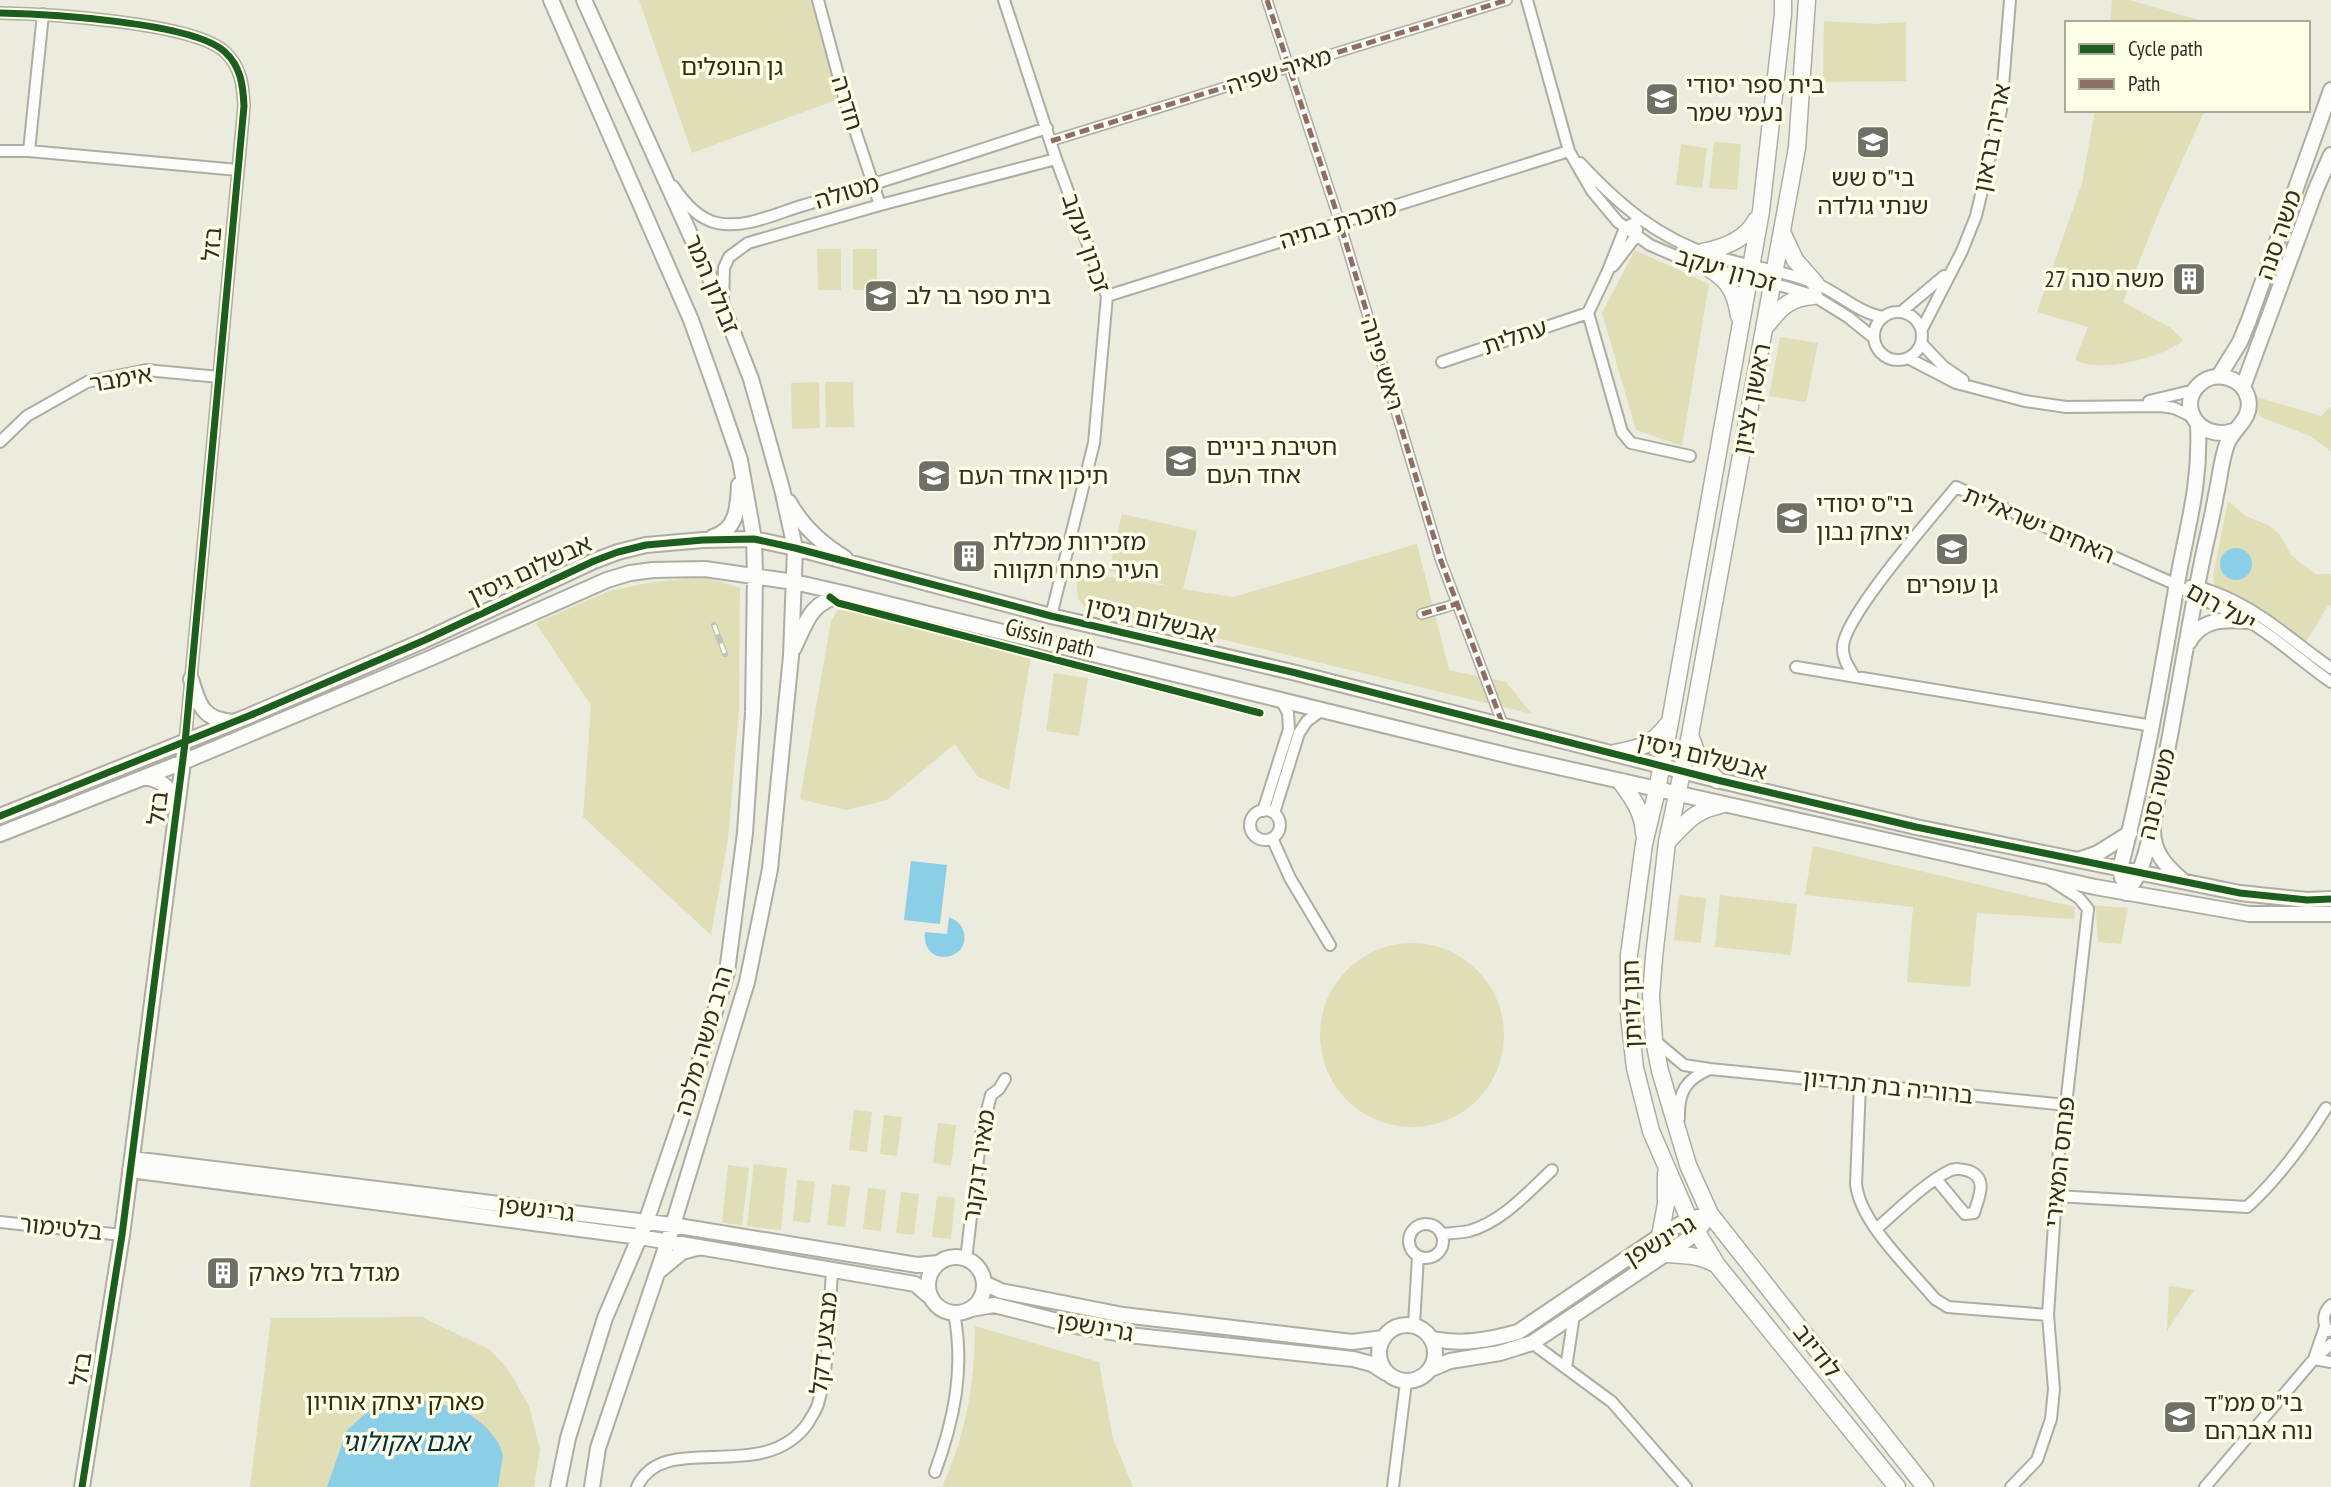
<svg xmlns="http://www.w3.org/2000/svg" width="2331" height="1487" viewBox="0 0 2331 1487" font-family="'PT Sans Narrow','Noto Sans Hebrew',sans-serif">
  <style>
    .green { fill: #e0deb6 }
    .water { fill: #8bcee7 }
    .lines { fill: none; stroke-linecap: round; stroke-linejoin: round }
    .pedestrian-casing { stroke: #adada3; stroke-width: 12 }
    .minor-casing { stroke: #adada3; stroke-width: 14 }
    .tertiary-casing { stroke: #adada3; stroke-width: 18 }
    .secondary-casing { stroke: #adada3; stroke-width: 19 }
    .pedestrian { stroke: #fcfcfa; stroke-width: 9 }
    .minor { stroke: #fcfcfa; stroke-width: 10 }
    .tertiary { stroke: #fcfcfa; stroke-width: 14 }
    .secondary { stroke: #fcfcfa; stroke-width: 16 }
    .rail-casing { stroke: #c0c0be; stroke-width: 6 }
    .rail { stroke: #fefde6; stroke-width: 3.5; stroke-dasharray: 10; stroke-linecap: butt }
    .quiet { stroke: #8d6e63; stroke-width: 5; stroke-dasharray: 10 5; stroke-linecap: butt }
    .cycleway-casing { stroke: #fefde6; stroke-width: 11 }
    .cycleway { stroke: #1b5e20; stroke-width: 7 }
    .labels { text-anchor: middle; stroke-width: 7; stroke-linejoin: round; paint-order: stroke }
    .park-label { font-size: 24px; fill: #312e07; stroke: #fefde6 }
    .street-label { font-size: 24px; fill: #2f2e26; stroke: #fefde6 }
    .poi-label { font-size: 24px; fill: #2f2e26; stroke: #fefde6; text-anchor: start }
    .water-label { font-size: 26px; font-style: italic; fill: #023041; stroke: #fefde6 }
  </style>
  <rect width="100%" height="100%" fill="#ebebde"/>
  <!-- green -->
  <path class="green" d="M639,0H814L844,97L692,153Z
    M2112,0H2129L2209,23H2110Z
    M1824,21L1874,24L1906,22V81L1823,82Z
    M2095,110H2205L2161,207L2123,302L2171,328L2183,340C2164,358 2098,374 2075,360L2088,327L2037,312L2082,183Z
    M1714,142L1741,144L1737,190L1709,188Z
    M1681,144L1707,148L1702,188L1676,185Z
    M817,249H841V290H818Z
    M853,249H877V290H853Z
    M1635,250L1709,284L1682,446L1636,430L1602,313Z
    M1780,337L1818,343L1806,402L1769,396Z
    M819,382L820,428L792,429L791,383Z
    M825,382H853L854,427H826Z
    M2247,394L2321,416L2331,407V451L2310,436L2261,417Z
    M2228,501L2246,516L2268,525L2279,534L2291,555L2315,574H2331V605L2327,607L2306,642L2279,621L2215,588L2213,576Z
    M1122,514L1197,531L1183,589L1233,597L1417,544L1449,670L1506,682L1532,714L1084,606L1078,599L1076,574L1084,573L1174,587L1109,571Z
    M705,577L740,588L739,711L728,839L711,935L583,817L591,705L536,623L609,591L653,582Z
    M849,607L1031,656L1009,790L978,777L955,744L887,800L846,810L800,799L831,621L837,611Z
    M1054,673L1088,678L1079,736L1046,731Z
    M1813,846L2075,907L2074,919L1977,913L1970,987L1907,982L1913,907L1805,895Z
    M1679,895L1706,898L1701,943L1674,940Z
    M1720,895L1797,904L1791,955L1715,947Z
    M2091,905L2128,908L2121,944L2098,942L2096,912Z
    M1320 1035a92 92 0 1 1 184 0a92 92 0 1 1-184 0Z
    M854,1110L872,1112L867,1152L849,1150Z
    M884,1115L902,1117L897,1156L880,1154Z
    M938,1123L956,1125L951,1166L933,1163Z
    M754,1164L787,1168L781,1230L747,1226Z
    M728,1165L749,1168L742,1225L722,1223Z
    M797,1180L815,1182L810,1223L793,1221Z
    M832,1184L850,1186L845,1227L827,1225Z
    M868,1188L886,1190L881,1231L863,1229Z
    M901,1192L919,1194L914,1235L896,1233Z
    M937,1196L955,1198L951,1239L932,1237Z
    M2169,1286L2194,1290L2167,1331Z
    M422,1317L490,1350L508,1369L529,1406L540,1450L534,1487H250L271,1318Z
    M975,1326L1099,1362L1113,1439L1133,1487H942C966,1435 975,1383 975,1326Z"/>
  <!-- water -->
  <path class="water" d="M2220 564a16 16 0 1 1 32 0a16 16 0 1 1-32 0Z
    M911,861L947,865L940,924L904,920Z
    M949,917C956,920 962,924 964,933C970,962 921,968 925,932L947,934Z
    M402,1396L463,1409L486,1427L498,1442L503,1455L498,1487H327L347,1430L373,1407Z"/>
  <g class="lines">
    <!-- pedestrian casing -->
    <g class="pedestrian-casing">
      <path id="pedestrian" d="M1267,0L1340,223L1441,561L1503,725
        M1051,141L1507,0
        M1422,614L1456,604"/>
    </g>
    <!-- minor casing -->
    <g class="minor-casing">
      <path id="minor" d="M818,0L844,97L880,205
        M1004,0L1056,159L1107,296L1094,443L1051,616
        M1527,0L1569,151L1592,191L1618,222L1650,245L1699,266L1786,287L1814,296L1848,317L1874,338
        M0,13C46,14 193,22 225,52C241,67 243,85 244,106L185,743
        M0,151H29L43,14
        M29,151L238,170
        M1580,163C1619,205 1659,239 1714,256C1746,266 1780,270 1812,282C1837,291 1856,312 1883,317
        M673,186C683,201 698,219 717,223C744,229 775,214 801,206C883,182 965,155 1047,128
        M1640,220L1625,228L1607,273L1588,313L1622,432L1631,443L1690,456
        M1613,266L1636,236L1637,230
        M1107,296L1569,151
        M723,304L724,268L729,257L748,243L880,205L1056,159
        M1874 336a24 24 0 1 1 48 0a24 24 0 1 1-48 0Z
        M1901,312L1944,276
        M1922,329L1962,251L1976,216L2001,110L2010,0
        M1921,343L1944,367L1963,380
        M1908,358L1956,383L2025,401L2066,407L2160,406L2174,408L2193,417
        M1442,362L1588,313
        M2149,401L2195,390
        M0,442L27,416L87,382L146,370L219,377
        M2190,586C2199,586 2208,590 2216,593C2261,610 2293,642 2331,668
        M1796,667L2153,726
        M1854,676C1848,666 1842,658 1843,646C1846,614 1932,517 1956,487L2177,585C2198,600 2223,607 2246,620C2276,637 2302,662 2331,682
        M1250 825a15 15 0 1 1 30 0a15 15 0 1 1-30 0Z
        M1263,811L1289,729L1288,713L1281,700
        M1274,813L1299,733L1307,721L1322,710
        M1272,838L1290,878L1330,945
        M1654,1040L1684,1065L1710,1069L2066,1105
        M1860,1084L1856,1184C1860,1223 1910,1269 1935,1299L1948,1307L2048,1315
        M1679,1118C1678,1092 1686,1079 1710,1069
        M2056,1196L2247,1207C2279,1178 2303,1145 2326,1108
        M0,1222L122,1235
        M1409 1241a17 17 0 1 1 34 0a17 17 0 1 1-34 0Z
        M1876,1229C1896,1212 1926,1182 1949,1171C1954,1168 1963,1169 1969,1171C1989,1179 1978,1199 1974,1213L1965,1214L1936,1179
        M1442,1234C1450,1233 1460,1233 1469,1231C1502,1222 1527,1193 1552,1170
        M966,1259L981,1134L991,1095L999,1089L1005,1079
        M1414,1325L1418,1256
        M2328,1331C2322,1322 2323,1312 2331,1305
        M1532,1343L1612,1402L1686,1487
        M2315,1356L2325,1327
        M2314,1359L2331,1362
        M1566,1368L1574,1315
        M935,1472C954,1420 965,1369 954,1313
        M637,1487C664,1428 763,1487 808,1423C811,1417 816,1411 818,1404C830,1363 829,1313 832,1271
        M1393,1487L1406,1382
        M2011,1487L2037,1460L2051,1419L2054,1389L2048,1315L2059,1149L2066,1105L2088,909L2079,898L2051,880
        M2205,1487L2314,1359L2331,1344"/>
    </g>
    <!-- tertiary casing -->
    <g class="tertiary-casing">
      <path id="tertiary" d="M551,0L691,320L717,393L740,460L754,539L755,576L753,712L745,833L727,972L688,1099L646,1222L605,1318L568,1438L558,1487
        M584,0L723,307L751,379L782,489L795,548L791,656L770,869L747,982L668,1241L598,1448L592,1487
        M2219,376L2240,342L2249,320L2331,90
        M2243,387L2316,189L2331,155
        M789,502C802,526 822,544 845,558
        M713,537C737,530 738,507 739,485
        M2189,642C2201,619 2224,619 2247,621
        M794,648C806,622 811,601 843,595
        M191,679C199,706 203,720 234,722
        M145,777C164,781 171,788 176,807
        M0,816L251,715L425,640L594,561L618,552L646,545L703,540L754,539L795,548L1051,616L1292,672L1717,780L1916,827L2240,893L2307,900L2331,899
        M2153,830C2153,853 2166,866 2182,880
        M0,834L183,762L433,657L607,580L630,573L653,570L705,569L794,582L847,594L1514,757L2095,887L2249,914H2331
        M2078,860L2098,853L2130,833
        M2122,878L2120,869C2144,777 2160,683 2176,589C2186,530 2201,487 2198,425
        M2126,893C2131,886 2137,878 2140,870C2152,839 2156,804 2163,772C2178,697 2189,622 2205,547C2209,530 2213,513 2216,495C2220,478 2221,460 2227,444C2234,427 2253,419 2248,398C2243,378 2217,370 2201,383C2175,404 2199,442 2233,431
        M132,1159L672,1225L917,1265L938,1263
        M130,1170L640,1237L915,1284L929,1296
        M928 1285a28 28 0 1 1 56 0a28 28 0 1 1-56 0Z
        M659,1271L682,1252L697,1248
        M984,1283L1001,1291L1123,1315L1352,1342L1383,1338
        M971,1309L994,1305L1081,1327L1128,1335L1353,1359L1372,1364L1386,1373
        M1379 1353a28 28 0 1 1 56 0a28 28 0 1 1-56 0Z
        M1433,1339C1463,1345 1489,1340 1518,1332L1660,1236L1689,1219L1698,1217
        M1431,1369L1450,1361L1500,1353L1532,1343L1697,1233L1710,1214
        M82,1487L122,1235L184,754"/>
    </g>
    <!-- secondary casing -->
    <g class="secondary-casing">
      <path id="secondary" d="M1783,0V14L1761,211L1670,722L1657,790L1644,844L1629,955V1015L1635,1068L1651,1131L1689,1219L1717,1265L1897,1487
        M1807,0L1797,148L1690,735L1667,842L1654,957L1651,996L1654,1040L1660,1071L1688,1165L1710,1214L1925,1487
        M1783,234L1795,260L1816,284
        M1702,252C1723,248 1746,240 1756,220
        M1711,270C1729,280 1736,295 1739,316
        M1768,324C1780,307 1792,297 1814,296
        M1690,735L1700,762L1717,780
        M1614,753C1641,748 1651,746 1668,724
        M1621,782C1633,799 1643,812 1644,833
        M1667,842C1687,822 1693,811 1721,805
        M1660,1236L1666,1204V1173
        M1666,1254C1684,1255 1701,1255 1717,1265"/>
    </g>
    <!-- pedestrian -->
    <use href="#pedestrian" class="pedestrian"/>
    <!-- minor -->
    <use href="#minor" class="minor"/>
    <!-- tertiary -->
    <use href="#tertiary" class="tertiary"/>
    <!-- secondary -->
    <use href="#secondary" class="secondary"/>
    <!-- rail casing -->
    <g class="rail-casing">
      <path id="rail" d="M714,625L725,654"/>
    </g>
    <!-- rail -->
    <use href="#rail" class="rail"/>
    <!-- quiet -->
    <path class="quiet" d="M1267,0L1340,223L1441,561L1503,725
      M1051,141L1507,0
      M1422,614L1456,604"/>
    <!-- cycleway casing -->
    <g class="cycleway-casing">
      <path id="cycleway" d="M0,13C46,14 193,22 225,52C241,67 243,85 244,106L185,743L122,1235L82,1487
        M830,597L838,603L1260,713
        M0,816L251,715L425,640L594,561L618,552L646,545L703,540L754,539L795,548L1051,616L1292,672L1717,780L1916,827L2240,893L2307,900L2331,899"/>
    </g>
    <!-- cycleway -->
    <use href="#cycleway" class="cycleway"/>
  </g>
  <!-- icons -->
  <defs>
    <g id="school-square" transform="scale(1.75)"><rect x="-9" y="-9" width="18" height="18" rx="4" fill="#717066" stroke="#fefde6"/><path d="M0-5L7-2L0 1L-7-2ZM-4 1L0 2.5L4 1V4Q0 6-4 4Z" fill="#fff"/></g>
    <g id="building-square" transform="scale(1.75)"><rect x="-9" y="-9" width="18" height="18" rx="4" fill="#717066" stroke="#fefde6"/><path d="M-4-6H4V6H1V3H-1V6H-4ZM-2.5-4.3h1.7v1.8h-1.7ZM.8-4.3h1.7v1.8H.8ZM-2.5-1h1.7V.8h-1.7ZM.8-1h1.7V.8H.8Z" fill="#fff"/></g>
  </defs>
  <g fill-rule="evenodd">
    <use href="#school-square" x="1662" y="99"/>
    <use href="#school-square" x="1873" y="142"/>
    <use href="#building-square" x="2189" y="279"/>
    <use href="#school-square" x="881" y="296"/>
    <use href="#school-square" x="1181" y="461"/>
    <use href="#school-square" x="934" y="476"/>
    <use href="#school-square" x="1792" y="518"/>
    <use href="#school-square" x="1952" y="549"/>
    <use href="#building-square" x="969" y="556"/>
    <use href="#building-square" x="223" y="1273"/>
    <use href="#school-square" x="2180" y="1417"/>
  </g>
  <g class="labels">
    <!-- park labels -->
    <g class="park-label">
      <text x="732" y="75">גן הנופלים</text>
      <text x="395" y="1410">פארק יצחק אוחיון</text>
    </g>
    <!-- street labels -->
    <g class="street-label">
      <text transform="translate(1279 71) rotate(-17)" y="8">מאיר שפיה</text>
      <text transform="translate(847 103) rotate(73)" y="8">חדרה</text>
      <text transform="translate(1992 138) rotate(-79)" y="8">אריה בראון</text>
      <text transform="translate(847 192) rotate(-17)" y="8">מטולה</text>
      <text transform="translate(1338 224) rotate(-17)" y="8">מזכרת בתיה</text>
      <text transform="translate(2279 235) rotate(-71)" y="8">משה סנה</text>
      <text transform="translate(1086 243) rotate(71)" y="8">זכרון יעקב</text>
      <text transform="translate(212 244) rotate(-85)" y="8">בזל</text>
      <text transform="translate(1726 270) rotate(16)" y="8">זכרון יעקב</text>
      <text transform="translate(712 284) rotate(67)" y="8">זבולון המר</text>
      <text transform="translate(1515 337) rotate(-19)" y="8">עתלית</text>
      <text transform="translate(1382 364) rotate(73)" y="8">ראש פינה</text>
      <text transform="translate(121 379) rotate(-10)" y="8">אימבר</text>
      <text transform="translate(1752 399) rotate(-79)" y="8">ראשון לציון</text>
      <text transform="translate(2039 525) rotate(23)" y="8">האחים ישראלית</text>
      <text transform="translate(530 570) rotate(-25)" y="8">אבשלום גיסין</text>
      <text transform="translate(2221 607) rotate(29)" y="8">יעל רום</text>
      <text transform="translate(1151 620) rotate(13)" y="8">אבשלום גיסין</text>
      <text transform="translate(1050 638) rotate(15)" y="8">Gissin path</text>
      <text transform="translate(1702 756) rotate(14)" y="8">אבשלום גיסין</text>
      <text transform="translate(2157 794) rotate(-77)" y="8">משה סנה</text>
      <text transform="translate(158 808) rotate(-83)" y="8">בזל</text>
      <text transform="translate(1632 1004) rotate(-92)" y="8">חנן לויתן</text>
      <text transform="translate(704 1041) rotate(-74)" y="8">הרב משה מלכה</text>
      <text transform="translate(1888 1087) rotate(6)" y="8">ברוריה בת תרדיון</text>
      <text transform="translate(2060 1162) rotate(-84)" y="8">פנחס המאירי</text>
      <text transform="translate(979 1166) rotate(-82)" y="8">מאיר דנקנר</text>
      <text transform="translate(536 1209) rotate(7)" y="8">גרינשפן</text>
      <text transform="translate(61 1228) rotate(6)" y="8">בלטימור</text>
      <text transform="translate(1660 1241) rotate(-30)" y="8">גרינשפן</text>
      <text transform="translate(1095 1327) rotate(10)" y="8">גרינשפן</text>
      <text transform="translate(824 1343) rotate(-84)" y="8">מבצע דקל</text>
      <text transform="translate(1817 1351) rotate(52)" y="8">לודיוב</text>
      <text transform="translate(81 1369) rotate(-81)" y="8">בזל</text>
    </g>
    <!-- poi labels -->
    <g class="poi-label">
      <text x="1686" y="93">בית ספר יסודי<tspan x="1686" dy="28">נעמי שמר</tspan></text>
      <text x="1873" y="186" text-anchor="middle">בי"ס שש<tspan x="1873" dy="28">שנתי גולדה</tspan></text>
      <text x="2164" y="287" text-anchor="end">משה סנה 27</text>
      <text x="906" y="304">בית ספר בר לב</text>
      <text x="1206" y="455">חטיבת ביניים<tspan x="1206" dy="28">אחד העם</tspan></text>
      <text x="958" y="484">תיכון אחד העם</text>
      <text x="1816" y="512">בי"ס יסודי<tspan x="1816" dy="28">יצחק נבון</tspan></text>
      <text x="993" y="550">מזכירות מכללת<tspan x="993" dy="28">העיר פתח תקווה</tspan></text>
      <text x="1952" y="593" text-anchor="middle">גן עופרים</text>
      <text x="248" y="1281">מגדל בזל פארק</text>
      <text x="2204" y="1411">בי"ס ממ"ד<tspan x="2204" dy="28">נוה אברהם</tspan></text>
    </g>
    <!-- water labels -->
    <g class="water-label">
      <text x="405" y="1451">אגם אקולוגי</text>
    </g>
  </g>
  <!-- legend -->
  <rect x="2065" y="21" width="245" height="91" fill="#fefde6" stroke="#abaa99" stroke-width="2"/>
  <rect x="2079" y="44" width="35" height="10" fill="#1b5e20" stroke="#abaa99" stroke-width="2"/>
  <text x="2128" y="56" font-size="21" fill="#2f2e26">Cycle path</text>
  <rect x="2079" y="79" width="35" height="10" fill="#8d6e63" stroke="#abaa99" stroke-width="2"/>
  <text x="2128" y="91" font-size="21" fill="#2f2e26">Path</text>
</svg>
